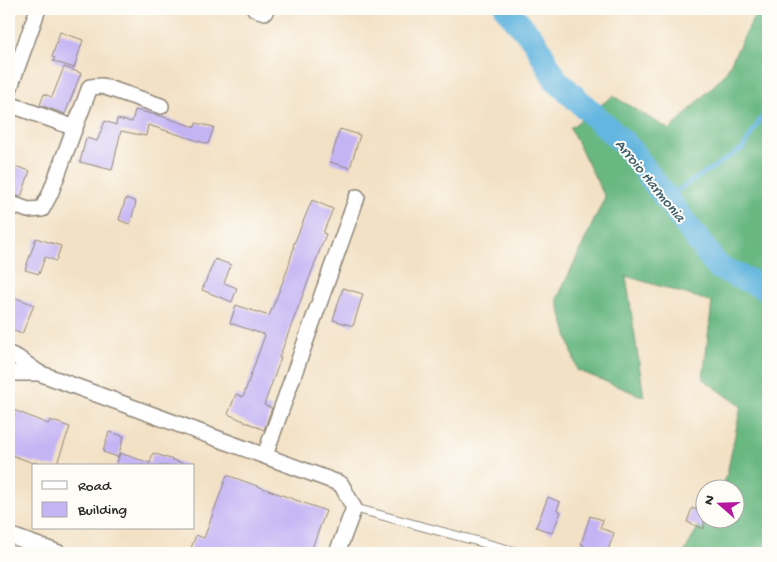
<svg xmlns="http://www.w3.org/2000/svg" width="777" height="562" viewBox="0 0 777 562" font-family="'Gochi Hand',sans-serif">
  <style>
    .forest { fill: #69b882; stroke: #4a7256 }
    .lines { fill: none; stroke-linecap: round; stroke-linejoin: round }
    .stream { stroke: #63b6df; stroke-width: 4.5 }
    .river { stroke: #63b6df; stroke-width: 25 }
    .building { fill: #c4b4f4 }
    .service-casing { stroke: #8f8678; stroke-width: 10 }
    .minor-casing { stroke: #8f8678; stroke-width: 18 }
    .service { stroke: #fff; stroke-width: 8 }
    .minor { stroke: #fff; stroke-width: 15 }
    .labels { text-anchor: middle; stroke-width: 4; stroke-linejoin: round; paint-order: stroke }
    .water-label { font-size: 15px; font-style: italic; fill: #3f5c6a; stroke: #fdfcf7 }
  </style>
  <rect width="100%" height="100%" fill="#fdfcf7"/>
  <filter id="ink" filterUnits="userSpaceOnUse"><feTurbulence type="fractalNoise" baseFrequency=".02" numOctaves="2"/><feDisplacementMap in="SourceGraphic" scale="10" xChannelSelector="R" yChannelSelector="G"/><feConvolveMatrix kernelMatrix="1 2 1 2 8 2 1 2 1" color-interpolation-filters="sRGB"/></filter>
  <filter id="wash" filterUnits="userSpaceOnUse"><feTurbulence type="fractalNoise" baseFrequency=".0096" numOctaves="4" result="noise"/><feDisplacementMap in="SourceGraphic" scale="20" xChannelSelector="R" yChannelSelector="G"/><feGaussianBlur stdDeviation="1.12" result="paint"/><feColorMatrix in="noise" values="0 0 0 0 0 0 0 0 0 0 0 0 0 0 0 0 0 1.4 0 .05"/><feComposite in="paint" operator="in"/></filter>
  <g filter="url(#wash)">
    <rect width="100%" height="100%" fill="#f3e1c5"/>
    <!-- forest -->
    <path class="forest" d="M758,9H768V553H684L704,516V520H734V490L719,489L727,474L741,406L703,379L712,302L626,276L644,397L577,370L557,299L605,197L570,128L613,96L670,130L725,74Z"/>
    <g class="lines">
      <!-- stream -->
      <path class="stream" d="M666,198L743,148L763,115L768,94"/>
      <!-- river -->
      <path class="river" d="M507,9L535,42L556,80L628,147L718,267L768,289"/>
    </g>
    <g id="blocks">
      <!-- building -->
      <path class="building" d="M60,32L83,40L74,68L53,61L55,58L52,57Z
        M64,67L81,73L65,114L40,105L44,94L52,97Z
        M135,110L161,116L195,127L196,123L214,127L208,144L148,125L146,136L121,131L112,170L80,162L86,138L97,141L105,121L116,125L117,119L132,122Z
        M340,129L360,135L350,168L330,162Z
        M9,164L30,171L21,197L9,194Z
        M126,198L136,202L130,224L119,220Z
        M312,200L333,209L323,233L326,234L279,358H281L264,405L272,408L264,430L228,414L236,394L243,397L265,335L230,323L236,305L269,316L287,271L294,247L293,246Z
        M36,238L61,246L56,261L45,257L39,274L25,270Z
        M215,259L231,265L224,283L237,288L232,302L202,290Z
        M343,288L363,294L353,326L333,320Z
        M9,295L34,305L22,334L9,329Z
        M9,408L48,424L50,420L70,427L56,466H45L34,462L33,463L9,454Z
        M109,432L124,436L118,457L103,452Z
        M120,453L150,463L153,453L185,464V466H116Z
        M227,475L326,511L310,553H189L196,535L204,538Z
        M548,497L560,502L557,510L561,512L552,533L536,527Z
        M692,508L704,513V529L687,522Z
        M590,516L603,520L600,528L614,533L607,553H591L582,550L584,545L581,544Z"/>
    </g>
  </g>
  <g filter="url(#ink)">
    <use href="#blocks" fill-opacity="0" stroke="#8f8678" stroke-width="1"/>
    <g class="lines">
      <!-- service casing -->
      <g class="service-casing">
        <path id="service" d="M354,508L521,553"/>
      </g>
      <!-- minor casing -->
      <g class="minor-casing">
        <path id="minor" d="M255,9L265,12
          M9,90L38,9
          M9,104L75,128
          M9,203L28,210L42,209L50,194L90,87L102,86L161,106
          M9,354L18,358L39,373L341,484L354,508L337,553
          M9,372L13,373H39
          M265,455L357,197
          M9,535L59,553"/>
      </g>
      <!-- service -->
      <use href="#service" class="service"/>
      <!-- minor -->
      <use href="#minor" class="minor"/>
    </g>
  </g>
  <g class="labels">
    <!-- water labels -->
    <g class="water-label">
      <text transform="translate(651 180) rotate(51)" y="5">Arroio Harmonia</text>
    </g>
  </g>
  <!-- margin -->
  <rect width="777" height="562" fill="none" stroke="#fdfcf7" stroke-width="30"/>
  <!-- legend -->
  <rect x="32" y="464" width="162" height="65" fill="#fdfcf7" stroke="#a9a8a5"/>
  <rect x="42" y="481" width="25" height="8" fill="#ffffff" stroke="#a9a8a5"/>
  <text x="78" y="490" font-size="15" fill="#2b2b2b">Road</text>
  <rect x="42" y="502" width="25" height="15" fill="#c4b4f4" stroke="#a9a8a5"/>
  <text x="78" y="514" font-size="15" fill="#2b2b2b">Building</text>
  <!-- north arrow -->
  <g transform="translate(720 504) rotate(290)"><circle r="24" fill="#fdfcf7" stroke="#a9a8a5"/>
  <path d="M0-4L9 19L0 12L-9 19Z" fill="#b5179e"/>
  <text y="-8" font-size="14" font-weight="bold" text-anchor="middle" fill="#2b2b2b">N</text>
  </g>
</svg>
